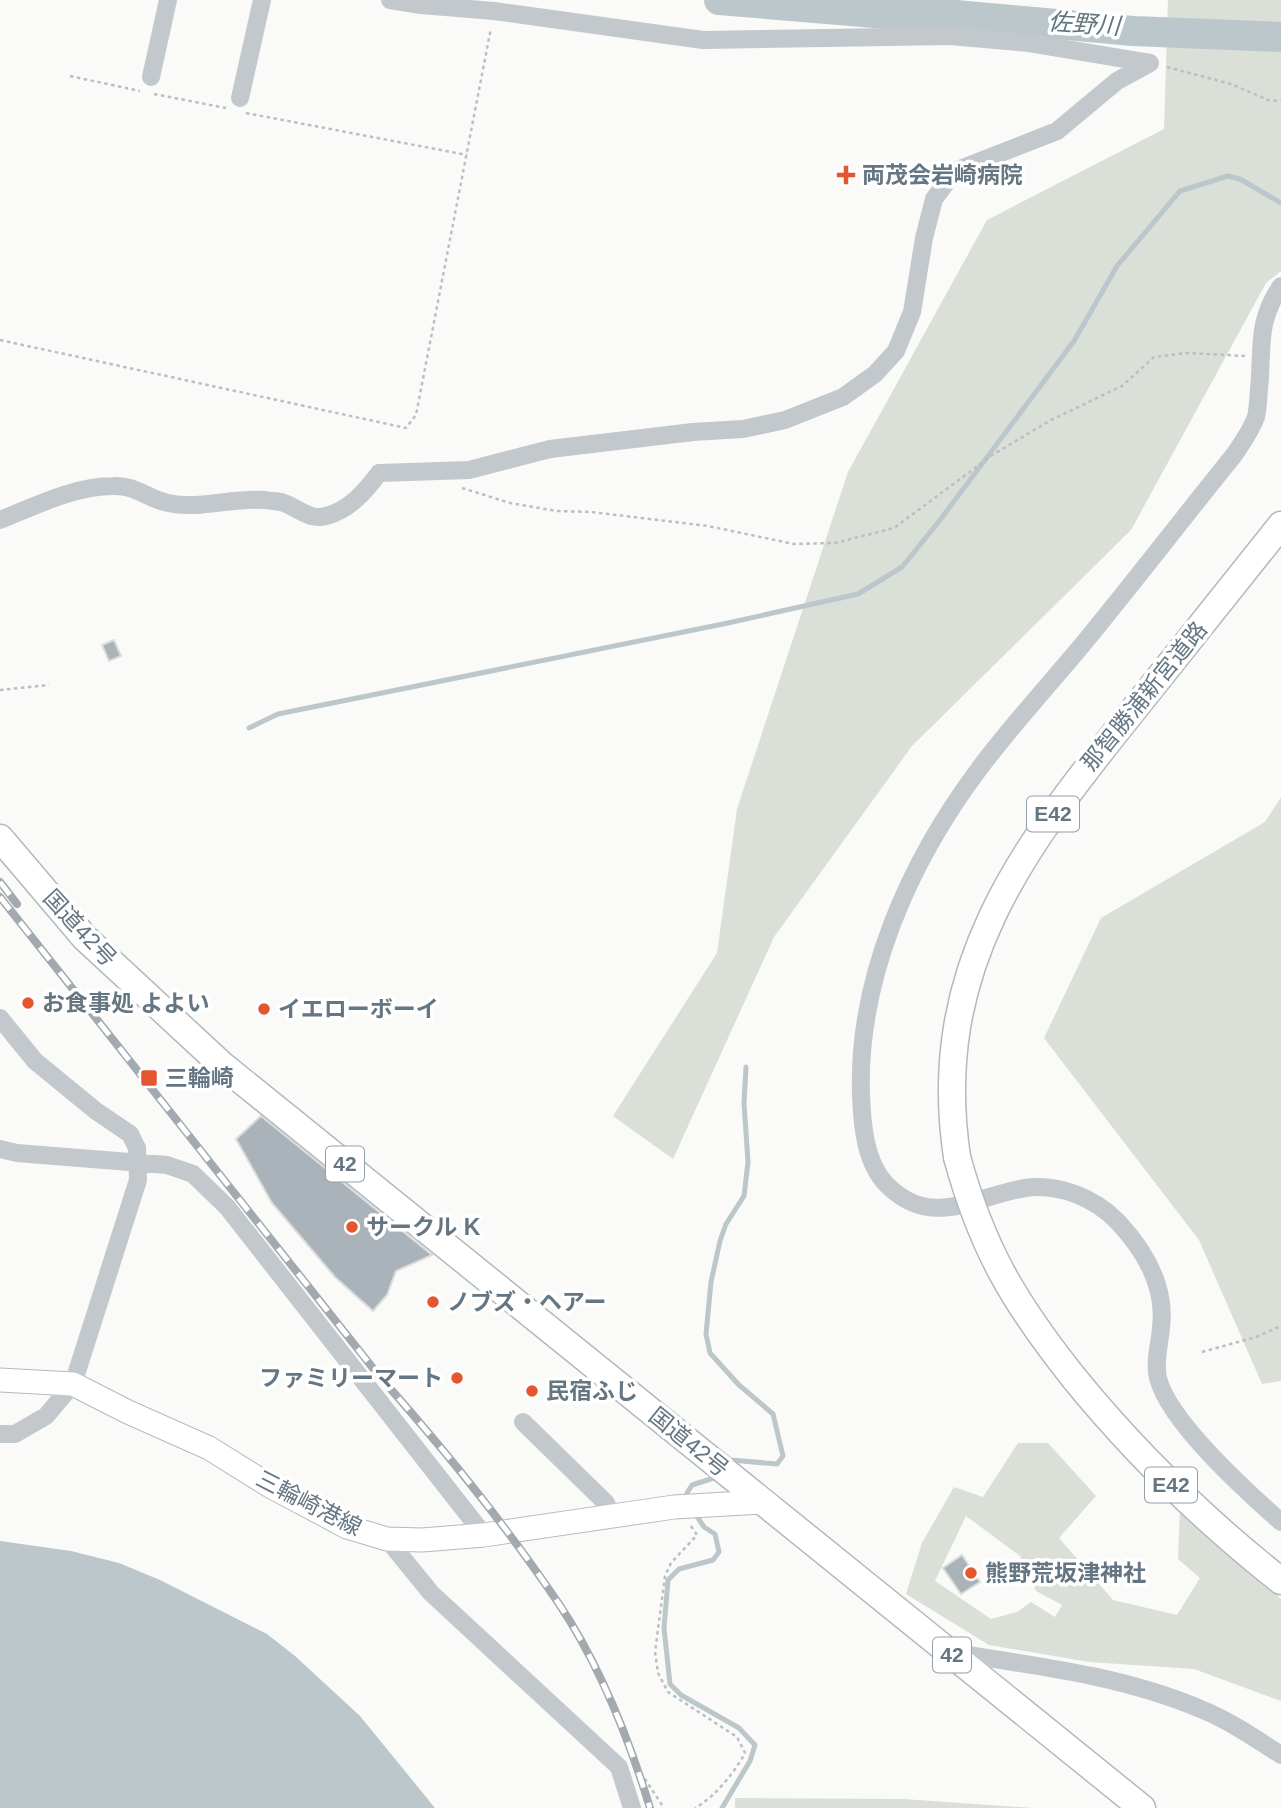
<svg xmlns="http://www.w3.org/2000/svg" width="1281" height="1808" viewBox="0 0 1281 1808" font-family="Helvetica,'Noto Sans JP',sans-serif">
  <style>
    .green { fill: #dadfd7; fill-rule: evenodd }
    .water { fill: #bbc7cb }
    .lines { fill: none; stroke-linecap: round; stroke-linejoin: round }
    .stream { stroke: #bbc7cb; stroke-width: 5 }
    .river { stroke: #bbc7cb; stroke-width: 30 }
    .building { fill: #aab3b9; stroke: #dcdcda; stroke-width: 2 }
    .major-casing { stroke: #b5babe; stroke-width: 25 }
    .highway-casing { stroke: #b4b9bd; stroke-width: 29 }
    .path { stroke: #bbbfc2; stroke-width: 2.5; stroke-dasharray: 3.5 3.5; stroke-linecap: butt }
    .minor { stroke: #c3c8cc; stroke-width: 18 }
    .major { stroke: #fff; stroke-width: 23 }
    .highway { stroke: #fff; stroke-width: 26 }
    .rail-casing { stroke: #a2aab0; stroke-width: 8 }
    .rail { stroke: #fff; stroke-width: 5; stroke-dasharray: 16; stroke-linecap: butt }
    .highway-bridge-casing { stroke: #b4b9bd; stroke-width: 29; stroke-linecap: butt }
    .highway-bridge { stroke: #fff; stroke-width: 26 }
    .poi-dot { fill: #e4572e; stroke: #fff; stroke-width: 2.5 }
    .labels { text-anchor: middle; stroke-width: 7; stroke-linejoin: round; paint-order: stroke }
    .shield { fill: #fff; stroke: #939fa8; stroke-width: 2 }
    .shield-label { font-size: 21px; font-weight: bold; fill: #657683 }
    .poi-label { font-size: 23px; font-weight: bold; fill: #657683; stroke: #fff; text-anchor: start }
    .street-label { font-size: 23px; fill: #657683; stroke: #fff }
    .water-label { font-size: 24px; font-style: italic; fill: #60757c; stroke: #fff }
  </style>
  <rect width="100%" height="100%" fill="#fafaf8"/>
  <!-- green -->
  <path class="green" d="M1168,0H1281V271L1266,283L1131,530L912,746L774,937L673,1159L613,1116L717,953L737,809L848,472L987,220L1164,129Z
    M1281,797V1381L1262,1384L1199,1240L1044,1038L1101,918L1265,822Z
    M1018,1443H1048L1096,1496L1059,1538L1113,1600L1177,1615L1200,1578L1178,1559L1180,1508L1281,1599V1701L1194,1669L1089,1662L989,1645L906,1594L922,1543L954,1487L983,1497ZM966,1516L1020,1556L1036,1591L1062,1605L1055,1617L1031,1602L1017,1612L991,1619L935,1581Z
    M735,1798L903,1799L1033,1808H735Z"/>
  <!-- water -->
  <path class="water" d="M0,1541L71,1551L119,1563L160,1580L267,1634L295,1656L360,1716L435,1808H0Z"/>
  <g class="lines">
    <!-- stream -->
    <path class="stream" d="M249,728L278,714L728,623L858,594L902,567L940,520L1074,341L1117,266L1180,191L1228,176L1240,179L1281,203
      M728,1464L731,1460L777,1464L783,1456L773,1414L739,1385L710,1353L706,1334L711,1282L720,1241L726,1224L744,1196L748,1162L744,1103L746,1067
      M689,1500L687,1493L692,1485L717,1477
      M694,1512L704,1527L715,1534L719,1552L713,1560L679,1569L668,1580L664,1628L670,1684L681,1695L739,1728L755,1745L750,1761L722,1808"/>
    <!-- river -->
    <path class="river" d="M719,0L875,13L956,15L1133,31L1281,37"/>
  </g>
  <!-- building -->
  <path class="building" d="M114,640L121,656L109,661L102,645Z
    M261,1116L432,1255L396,1271L387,1295L373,1311L335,1277L272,1203L236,1139Z
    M962,1555L980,1582L961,1594L943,1568Z"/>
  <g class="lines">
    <!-- major casing -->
    <g class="major-casing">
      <path id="major" d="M0,1380L73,1384L128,1412L209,1448L270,1486L347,1527L387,1539L422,1540L484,1535L674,1507L762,1502"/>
    </g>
    <!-- highway casing -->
    <g class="highway-casing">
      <path id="highway" d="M0,838L85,938L221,1064L1142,1808
        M957,1157C929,970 1021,850 1131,713C1181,650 1231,588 1281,525
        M1074,1378C1135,1453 1205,1521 1281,1581"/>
    </g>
    <!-- path -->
    <path class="path" d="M1167,67L1231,84L1268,100L1281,101
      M70,76L140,91
      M154,94L226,108
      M246,113L467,155
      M0,340L406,428L416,415L491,28
      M462,488L510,503L557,511L591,512L708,526L794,544L835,543L894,528L994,454L1051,420L1122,386L1154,357L1187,353L1245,356
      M0,690L49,685
      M1202,1352L1256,1337L1281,1326
      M691,1526L697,1535L671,1563L665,1576L655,1652L658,1673L668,1692L737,1737L745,1753C734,1773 715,1797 695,1808
      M637,1767L664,1808"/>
    <!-- minor -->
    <path class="minor" d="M390,0L421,5L494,11L703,40L950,36L1029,43L1150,63
      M151,77L168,0
      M240,98L262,0
      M1281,286C1256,322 1263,349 1259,390C1258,399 1258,409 1256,417C1251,431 1242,443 1234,455C1183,518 1134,582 1083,644C1048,686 1011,726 979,769C910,861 857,978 861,1095C862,1124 865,1163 887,1185C932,1230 975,1196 1025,1188C1059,1183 1095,1198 1118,1222C1145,1251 1166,1287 1161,1327C1160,1344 1154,1361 1158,1378C1169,1422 1246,1491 1281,1522
      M0,520C35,506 75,486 113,486C137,485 147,499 168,503C200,510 233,497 265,500C270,501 276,501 281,502C296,506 308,521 326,516C349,510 365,492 379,473L469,470L550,449L693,432L743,429L785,420L843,397L875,374L896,351L912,312L924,238L934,199L955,171L1057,131L1117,81L1150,63
      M0,1018L35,1061L96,1111L130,1134L137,1148L138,1180L73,1384L46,1416L15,1434H0
      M0,1149L17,1153L167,1165L193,1174L227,1207L484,1535
      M523,1422L606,1503L611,1516
      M387,1539L431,1593L619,1767L632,1808
      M954,1653C1038,1666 1124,1676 1203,1710C1230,1721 1256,1739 1281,1755"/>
    <!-- major -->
    <use href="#major" class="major"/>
    <!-- highway -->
    <use href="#highway" class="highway"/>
    <!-- rail casing -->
    <g class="rail-casing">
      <path id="rail" d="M0,882L17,904
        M0,897L380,1377C444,1449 505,1524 559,1604C599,1664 629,1739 650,1808"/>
    </g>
    <!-- rail -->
    <use href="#rail" class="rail"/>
    <!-- highway-bridge casing -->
    <g class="highway-bridge-casing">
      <path id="highway-bridge" d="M957,1157C982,1249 1015,1304 1074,1378"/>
    </g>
    <!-- highway-bridge -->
    <use href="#highway-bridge" class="highway-bridge"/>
  </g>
  <!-- markers -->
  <g class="poi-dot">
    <path d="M842.5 164.5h7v7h7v7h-7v7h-7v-7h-7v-7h7z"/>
    <circle cx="28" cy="1003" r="7"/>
    <circle cx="264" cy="1009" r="7"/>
    <rect x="140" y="1069" width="18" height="18" rx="3.5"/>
    <circle cx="352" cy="1227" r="7"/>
    <circle cx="433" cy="1302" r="7"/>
    <circle cx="457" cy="1378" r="7"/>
    <circle cx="532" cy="1391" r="7"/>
    <circle cx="971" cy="1573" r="7"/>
  </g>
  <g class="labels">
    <!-- shield labels -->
    <g class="shield">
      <rect x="1027" y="796.5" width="52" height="35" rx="5"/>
      <rect x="326" y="1146.5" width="38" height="35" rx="5"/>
      <rect x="1145" y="1467.5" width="52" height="35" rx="5"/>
      <rect x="933" y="1637.5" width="38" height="35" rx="5"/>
    </g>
    <g class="shield-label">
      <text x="1053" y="821">E42</text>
      <text x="345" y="1171">42</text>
      <text x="1171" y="1492">E42</text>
      <text x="952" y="1662">42</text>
    </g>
    <!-- poi labels -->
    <g class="poi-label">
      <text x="862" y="183">両茂会岩崎病院</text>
      <text x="42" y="1011">お食事処 よよい</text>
      <text x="278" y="1017">イエローボーイ</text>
      <text x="165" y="1086">三輪崎</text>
      <text x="366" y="1235">サークル K</text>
      <text x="447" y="1310">ノブズ・ヘアー</text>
      <text x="443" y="1386" text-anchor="end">ファミリーマート</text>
      <text x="546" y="1399">民宿ふじ</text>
      <text x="985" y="1581">熊野荒坂津神社</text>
    </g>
    <!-- street labels -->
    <g class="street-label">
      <text transform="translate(1144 696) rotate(-51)" y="8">那智勝浦新宮道路</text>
      <text transform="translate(80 928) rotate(47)" y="8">国道42号</text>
      <text transform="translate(689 1442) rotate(39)" y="8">国道42号</text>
      <text transform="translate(309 1503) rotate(27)" y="8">三輪崎港線</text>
    </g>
    <!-- water labels -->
    <g class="water-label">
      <text transform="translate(1084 24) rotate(4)" y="8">佐野川</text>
    </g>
  </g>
</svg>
